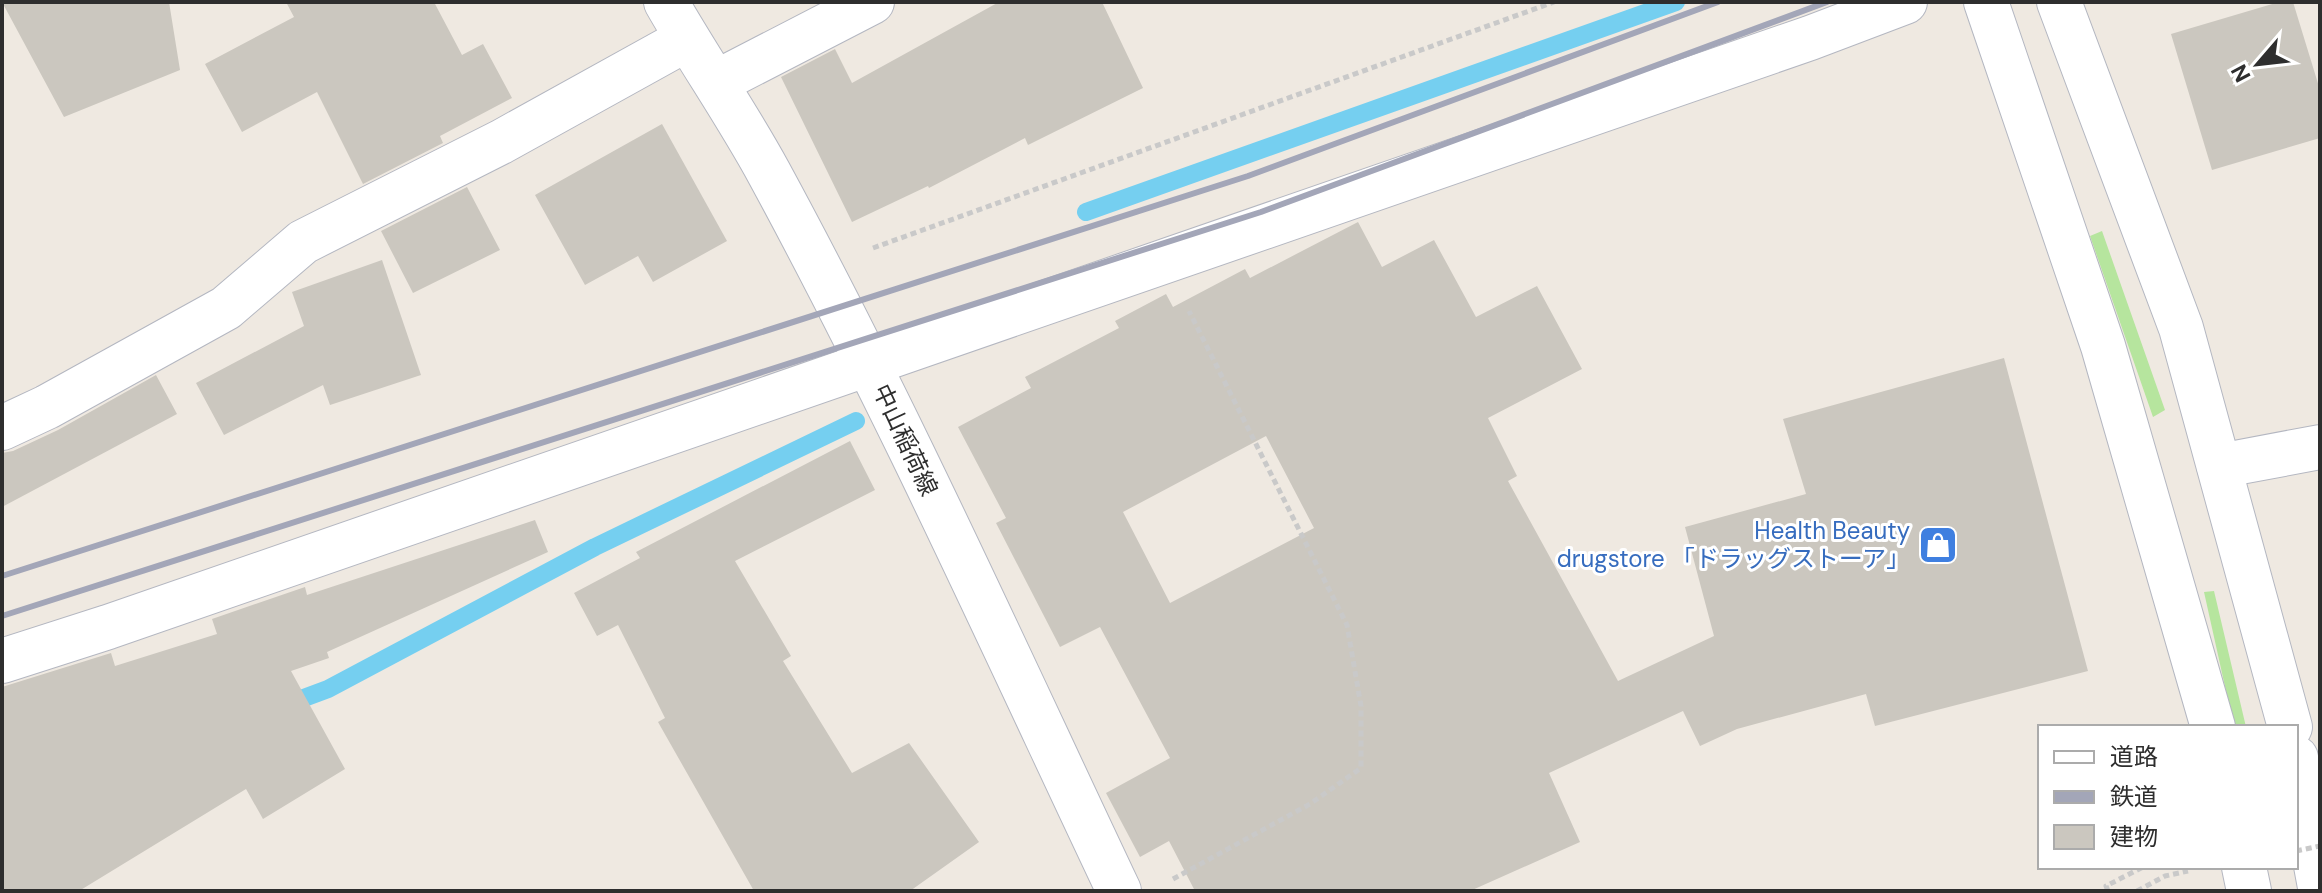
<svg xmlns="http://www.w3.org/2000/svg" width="2322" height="893" viewBox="0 0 2322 893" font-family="'DM Sans','Noto Sans JP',sans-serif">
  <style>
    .grass { fill: #b6e59e }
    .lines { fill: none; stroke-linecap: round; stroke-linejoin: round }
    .stream { stroke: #75cff0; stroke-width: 18 }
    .building { fill: #cbc7bf; fill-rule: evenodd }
    .minor-casing { stroke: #b4b7c1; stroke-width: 46 }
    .tertiary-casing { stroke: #b4b7c1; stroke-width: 46 }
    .secondary-casing { stroke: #b4b7c1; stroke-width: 46 }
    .path { stroke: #c9c9c9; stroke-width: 5; stroke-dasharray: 6 4; stroke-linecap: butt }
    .minor { stroke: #fff; stroke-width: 44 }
    .tertiary { stroke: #fff; stroke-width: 44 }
    .secondary { stroke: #fff; stroke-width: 44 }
    .rail { stroke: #a3a6b8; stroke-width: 6 }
    .path-bridge { stroke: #c9c9c9; stroke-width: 5; stroke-dasharray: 6 4; stroke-linecap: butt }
    .labels { text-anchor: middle; stroke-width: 6; stroke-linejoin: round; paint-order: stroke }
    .street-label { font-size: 24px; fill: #2e2e2e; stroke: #fff }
    .shop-label { font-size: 24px; fill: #366cbe; stroke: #fff; text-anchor: end }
  </style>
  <rect width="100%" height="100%" fill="#efe9e1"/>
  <!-- grass -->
  <path class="grass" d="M2102,231L2165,410L2153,417L2090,236Z
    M2214,591L2246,727H2234L2204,592Z"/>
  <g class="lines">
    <!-- stream -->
    <path class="stream" d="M1086,212L1676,2
      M285,705L328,689L595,547L856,421"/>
  </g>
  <!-- building -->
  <path class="building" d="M2,2H169L180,70L64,117Z
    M286,2H434L462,55L483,44L512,98L440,136L443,143L363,184L317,92L242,132L205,64L294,17Z
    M999,2H1102L1143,88L1028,145L1025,138L929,188L928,186L852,222L781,77L835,49L852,83Z
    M2279,2H2293L2320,90V138L2212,170L2171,34Z
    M662,124L727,241L653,282L638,256L585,285L535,195Z
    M467,187L500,250L413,293L381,231Z
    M1358,222L1382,267L1434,240L1476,317L1537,286L1582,369L1488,418L1517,476L1508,481L1618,681L1714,636L1685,527L1806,494L1783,419L2004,358L2088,671L1875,726L1866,694L1737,729L1700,746L1683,711L1549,773L1580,842L1470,891H1195L1169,841L1140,857L1106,793L1170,758L1100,627L1060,647L996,523L1006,518L958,427L1031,388L1025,377L1119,328L1115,321L1166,294L1173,307L1245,269L1250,278ZM1266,436L1314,528L1170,603L1123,512Z
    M382,260L421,375L330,405L323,385L224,435L196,383L304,326L292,292Z
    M156,375L177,414L2,507V453L13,451L58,430Z
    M850,441L875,490L735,561L791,656L783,661L852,773L909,743L979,842L910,891H754L658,722L665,718L618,625L597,636L574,593L640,558L636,552Z
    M535,520L548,552L327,652L329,658L291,671L345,769L263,819L246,789L79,891H2V687L111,653L115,666L217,634L212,619L305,587L307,595Z"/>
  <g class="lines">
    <!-- minor casing -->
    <g class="minor-casing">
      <path id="minor" d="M717,82L872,2
        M2,428L47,407L226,308L303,242L501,142L687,39
        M2219,466L2320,447"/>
    </g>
    <!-- tertiary casing -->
    <g class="tertiary-casing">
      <path id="tertiary" d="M1986,2L2103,346L2213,727
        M2059,2L2181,328L2290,727
        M2,661L108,627L1810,38L1905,2
        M2296,758L2320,887
        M2244,867L2249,891"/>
    </g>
    <!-- secondary casing -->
    <g class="secondary-casing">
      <path id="secondary" d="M666,2C699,60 737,114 769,173C896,407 1005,650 1119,891"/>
    </g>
    <!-- path -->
    <path class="path" d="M873,248L1554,2
      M1173,879L1310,804L1361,768V706L1347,625L1189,311
      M2108,891L2106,886L2143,867
      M2137,891L2165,876L2188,871"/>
    <!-- minor -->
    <use href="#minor" class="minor"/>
    <!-- tertiary -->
    <use href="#tertiary" class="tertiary"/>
    <!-- secondary -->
    <use href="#secondary" class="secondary"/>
    <!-- rail -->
    <path class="rail" d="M2,576L1248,176L1718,2
      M2,616L1261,212L1827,2"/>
    <!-- path-bridge -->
    <path class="path-bridge" d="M2296,851L2320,846"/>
  </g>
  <!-- icons -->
  <defs>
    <g id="shop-square" transform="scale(2)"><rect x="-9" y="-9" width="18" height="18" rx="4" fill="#3f7fe0" stroke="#fff"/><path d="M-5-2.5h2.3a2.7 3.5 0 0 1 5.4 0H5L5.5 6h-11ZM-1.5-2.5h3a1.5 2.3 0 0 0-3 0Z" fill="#fff"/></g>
  </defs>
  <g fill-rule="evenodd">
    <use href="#shop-square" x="1938" y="545"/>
  </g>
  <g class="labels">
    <!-- street labels -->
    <g class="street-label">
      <text transform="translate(905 440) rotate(65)" y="8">中山稲荷線</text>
    </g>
    <!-- shop labels -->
    <g class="shop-label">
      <text x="1910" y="539">Health Beauty<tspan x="1910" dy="28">drugstore 「ドラッグストーア」</tspan></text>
    </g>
  </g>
  <!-- border -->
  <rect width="2322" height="893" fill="none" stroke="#2e2e2e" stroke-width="8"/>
  <!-- legend -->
  <rect x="2038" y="725" width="260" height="144" fill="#ffffff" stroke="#ababab" stroke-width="2"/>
  <rect x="2054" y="751" width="40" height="12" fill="#ffffff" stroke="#ababab" stroke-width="2"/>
  <text x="2110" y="765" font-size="24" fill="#2e2e2e">道路</text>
  <rect x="2054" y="791" width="40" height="12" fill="#a3a6b8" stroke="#ababab" stroke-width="2"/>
  <text x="2110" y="805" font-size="24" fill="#2e2e2e">鉄道</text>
  <rect x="2054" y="825" width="40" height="24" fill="#cbc7bf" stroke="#ababab" stroke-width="2"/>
  <text x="2110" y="845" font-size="24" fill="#2e2e2e">建物</text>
  <!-- north arrow -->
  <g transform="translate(2258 64) rotate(242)" stroke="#ffffff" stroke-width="6" paint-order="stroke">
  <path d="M0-6L14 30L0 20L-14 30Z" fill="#2e2e2e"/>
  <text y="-12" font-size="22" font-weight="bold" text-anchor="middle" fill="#2e2e2e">N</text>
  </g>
</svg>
